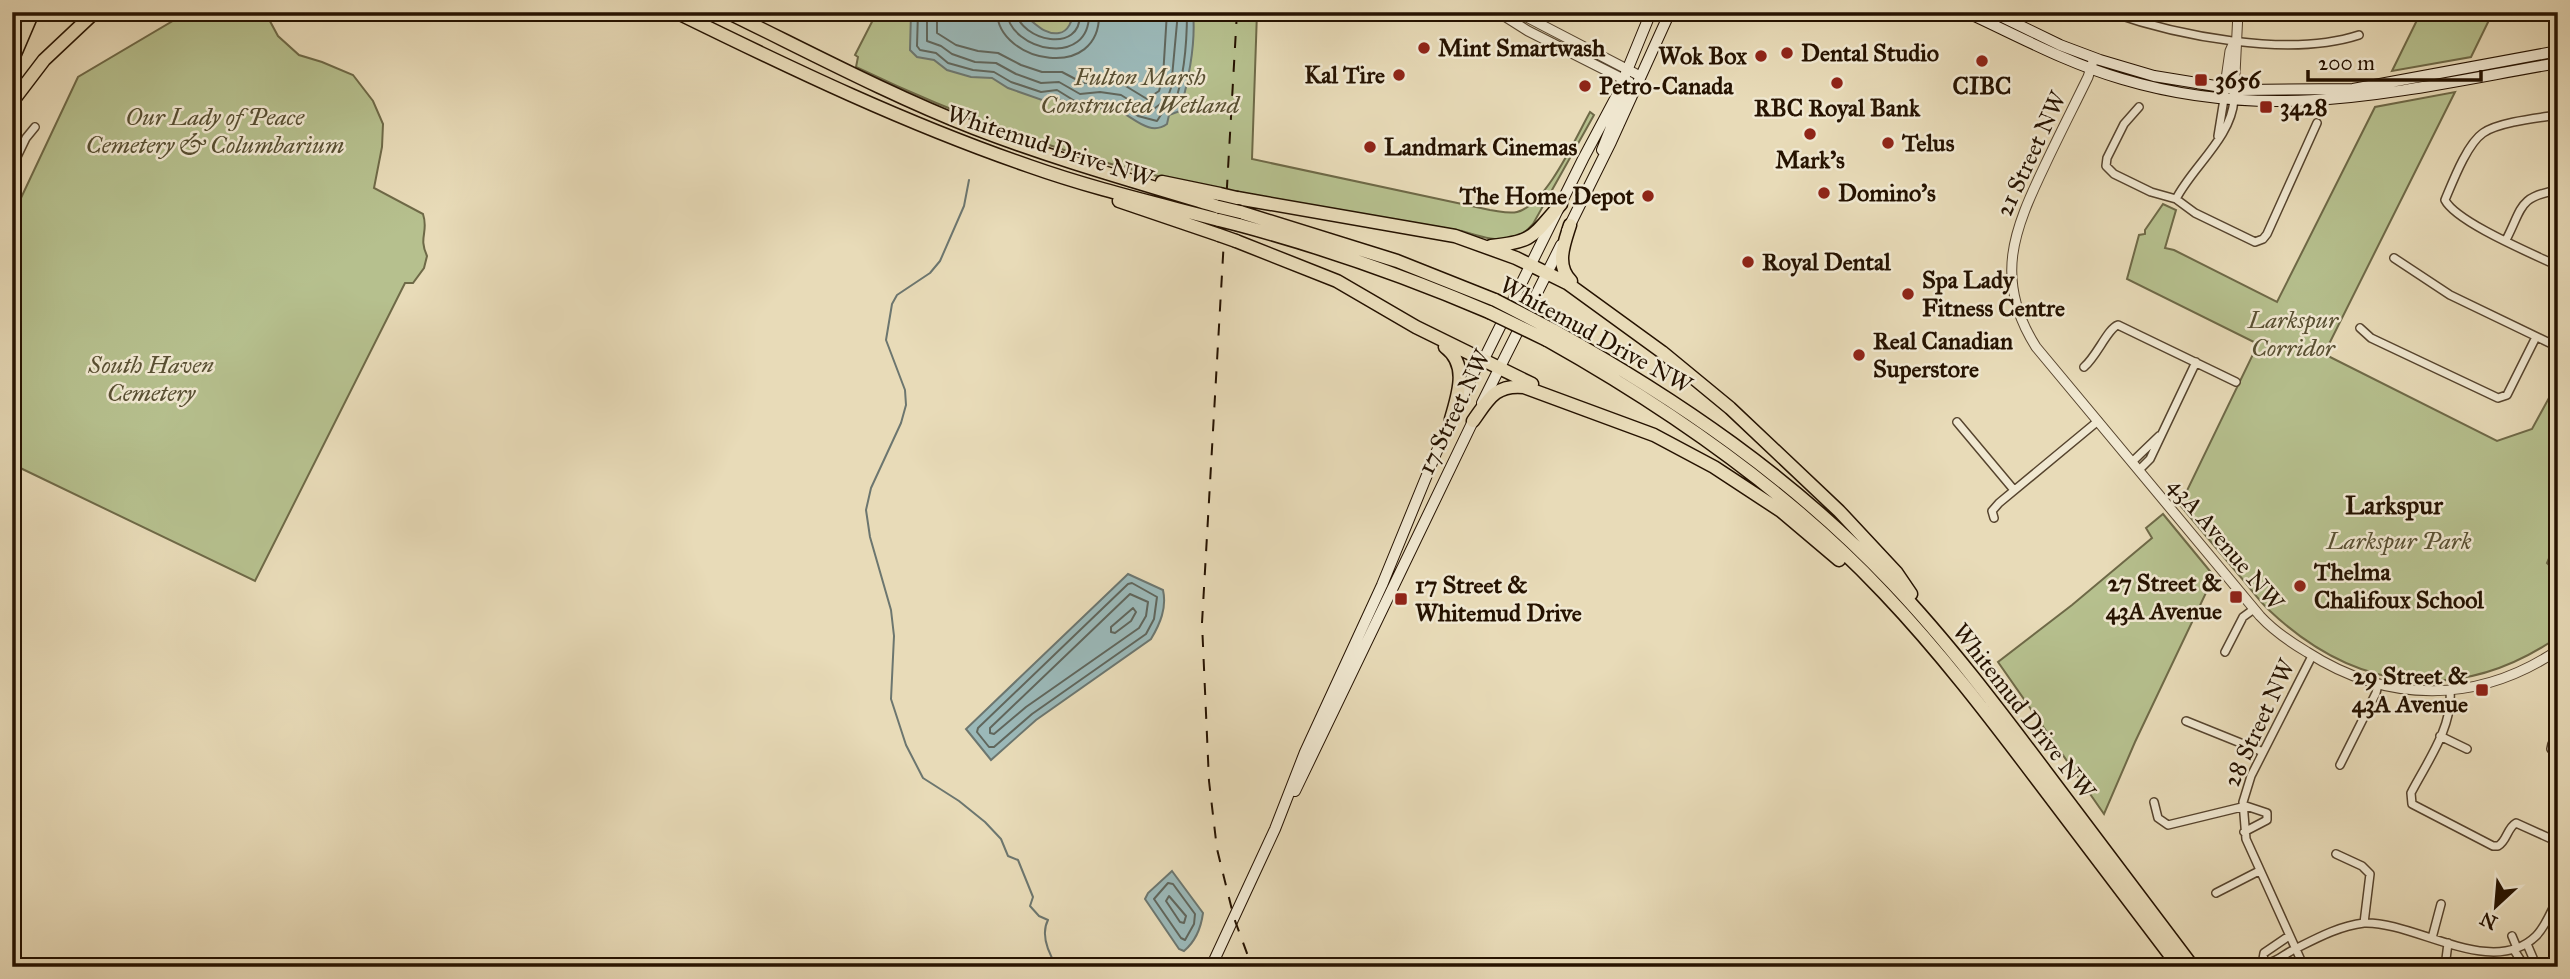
<svg xmlns="http://www.w3.org/2000/svg" width="2570" height="979" viewBox="0 0 2570 979" font-family="'IM FELL Great Primer',serif">
  <style>
    .green { fill: #b6c08e; stroke: #6e6947; stroke-width: 2 }
    .water { fill: #9bb9b9; stroke: #6c766f; stroke-width: 2 }
    .lines { fill: none; stroke-linecap: round; stroke-linejoin: round }
    .shore { stroke: #60665c; stroke-width: 2 }
    .stream { stroke: #6c766f; stroke-width: 2 }
    .minor-casing { stroke: #56442e; stroke-width: 10 }
    .tertiary-casing { stroke: #56442e; stroke-width: 11 }
    .secondary-casing { stroke: #251200; stroke-width: 12 }
    .motorway-casing { stroke: #251200; stroke-width: 15 }
    .minor { stroke: #f0e8d1; stroke-width: 7 }
    .tertiary { stroke: #f0e8d1; stroke-width: 9 }
    .secondary { stroke: #f0e8d1; stroke-width: 10 }
    .motorway { stroke: #e8dbb8; stroke-width: 12 }
    .rail { stroke: #251200; stroke-width: 2; stroke-dasharray: 12 12; stroke-linecap: butt }
    .motorway-bridge-casing { stroke: #251200; stroke-width: 15; stroke-linecap: butt }
    .motorway-bridge { stroke: #e8dbb8; stroke-width: 12 }
    .poi-dot { fill: #8f2418; stroke: #f0e8d1; stroke-width: 2.5 }
    .labels { text-anchor: middle; stroke-width: 5; stroke-linejoin: round; paint-order: stroke }
    .poi-label { font-size: 24px; font-weight: bold; fill: #251200; stroke: #f0e8d1; text-anchor: start }
    .park-label { font-size: 24px; font-style: italic; fill: #584f32; stroke: #f0e8d1 }
    .street-label { font-size: 24px; fill: #251200; stroke: #f0e8d1 }
    .neighbourhood-label { font-size: 26px; font-weight: bold; fill: #251200; stroke: #f0e8d1 }
  </style>
  <rect width="100%" height="100%" fill="#e8dbb8"/>
  <filter id="stains"><feTurbulence type="fractalNoise" baseFrequency=".00286" numOctaves="4"/><feColorMatrix values="0 0 0 0 .2 0 0 0 0 .09 0 0 0 0 .02 0 0 0 .5 -.17"/></filter>
  <radialGradient id="worn" r=".72"><stop offset=".6" stop-color="#630" stop-opacity="0"/><stop offset="1" stop-color="#630" stop-opacity=".3"/></radialGradient>
  <!-- green -->
  <path class="green" d="M188,12H265L278,36L299,55L322,62L353,75L373,101L383,124L382,147L374,188L423,214C429,232 418,237 427,256L424,268L413,283H405L255,581L12,464V217L78,77Z
    M877,12H1257L1252,159L1490,210C1499,211 1508,214 1517,212C1546,205 1576,137 1590,112L1594,115L1533,224C1513,248 1488,239 1462,231C1376,218 1290,206 1206,187C1085,162 966,120 856,67L858,57L855,55Z
    M2421,12H2493L2471,57L2392,71Z
    M2455,92L2324,354L2497,441L2532,429L2550,396L2558,400V537L2547,563L2558,574V637C2459,705 2356,692 2270,611C2258,600 2249,586 2238,574C2219,551 2199,528 2180,505L2258,344L2127,279L2139,235L2145,234V230L2163,204L2176,210L2165,248L2174,250L2277,302L2375,107Z
    M2163,514L2214,576L2135,742L2104,814L1998,662L2072,605L2152,538L2146,528Z"/>
  <!-- water -->
  <path class="water" d="M911,12C946,12 982,9 1016,12C1030,14 1040,36 1059,33C1068,32 1073,20 1073,12H1193C1196,43 1188,82 1180,111L1169,115L1167,124C1149,137 1133,116 1117,110C1104,105 1091,111 1079,110C1071,109 1062,101 1055,97L1042,100L1008,88L992,78L971,77L947,70L934,60L917,57L910,50Z
    M1128,574L1163,590C1167,608 1160,624 1151,639L1036,720L991,760L966,729Z
    M1172,871L1203,913C1201,928 1196,941 1184,951L1179,949L1145,899L1148,893Z"/>
  <g class="lines">
    <!-- shore -->
    <path class="shore" d="M918,12L917,46L920,50L936,53L948,63L973,70L994,72L1011,82L1041,92L1057,90L1078,103L1100,101L1118,103L1138,116L1157,121L1164,110L1174,105C1184,78 1187,41 1187,12
      M927,12V41L941,46L952,54L975,62L996,63L1016,74L1041,83L1059,82L1080,94L1100,92L1121,95L1142,108L1151,111L1167,99L1171,88L1178,12
      M937,12V33L956,45L978,51L998,53L1021,65L1042,72H1062L1083,83L1103,82L1124,85L1147,99L1159,91L1163,77L1167,12
      M997,12C998,63 1102,83 1099,12
      M1007,12C1009,50 1091,70 1089,12
      M1016,12C1020,40 1082,56 1080,12
      M1132,583L1157,597L1154,619L1146,634L1032,714L994,747H989L977,732L978,728L1128,584Z
      M1130,594L1148,602L1146,616L1139,628L1026,707L994,734L990,733V728Z
      M1133,608L1136,612L1131,621L1115,633L1111,632V627Z
      M1168,883L1173,884L1195,914L1194,924L1185,940L1181,938L1154,899Z
      M1169,896L1186,916L1184,923L1180,922L1166,901Z"/>
    <!-- stream -->
    <path class="stream" d="M969,180L964,206L940,261L930,273L897,295L892,304L886,340L905,390L906,405L901,423L871,488L866,510L870,537L891,610L894,636L891,699L906,745L923,778L959,801L985,822L1001,839L1008,856L1018,860L1033,897L1030,906L1039,916L1048,920C1040,935 1049,954 1057,967"/>
    <!-- minor casing -->
    <g class="minor-casing">
      <path id="minor" d="M2110,12C2178,36 2289,58 2359,35
        M2139,107L2124,124L2107,158L2106,166L2114,174L2151,192L2176,199L2195,213L2255,242L2263,239L2267,234L2317,123
        M2558,115C2538,118 2499,122 2483,133C2467,144 2453,181 2445,200C2456,222 2533,254 2558,266
        M2218,136L2224,99
        M12,167L26,138L35,127
        M2176,199C2193,166 2231,138 2234,100
        M2506,240C2523,207 2518,197 2558,190
        M2394,258L2450,295L2558,347
        M2360,328L2371,338L2498,398L2507,395L2536,337
        M2084,367C2097,356 2108,328 2118,325L2236,382
        M1957,422L2014,490
        M2132,462L2159,436
        M2139,470L2150,459L2196,362
        M1994,518L1992,511L1999,503L2098,421
        M2225,652L2243,617L2254,609
        M2450,691C2453,727 2427,762 2411,793L2412,804L2493,846H2498C2507,841 2507,828 2516,823L2558,842
        M2186,721L2263,752
        M2440,736L2467,749
        M2558,741L2552,744L2551,749L2558,757
        M2340,765L2376,693L2378,685
        M2154,802L2158,818L2168,825L2246,806L2267,813V820L2244,832
        M2216,893L2259,871
        M2364,923C2415,921 2492,979 2536,936C2546,926 2551,911 2558,898
        M2289,936L2264,953L2263,959L2265,963C2276,964 2285,953 2295,949C2317,938 2339,926 2364,923L2370,874L2362,866L2336,854
        M2512,936L2517,948
        M2432,938L2441,904
        M2514,950L2523,964H2530L2533,958L2527,944
        M2304,967L2246,839L2243,802L2251,776L2312,656
        M2445,967L2448,943"/>
    </g>
    <!-- tertiary casing -->
    <g class="tertiary-casing">
      <path id="tertiary" d="M1498,12L1528,31L1629,82
        M1517,12L1640,76
        M2094,58L2088,77C2074,106 2059,135 2045,165C2014,230 1993,279 2036,347L2260,616C2274,631 2290,642 2307,652C2388,704 2478,704 2558,650
        M2224,93L2230,51L2234,42
        M2234,95L2238,12"/>
    </g>
    <!-- secondary casing -->
    <g class="secondary-casing">
      <path id="secondary" d="M1966,12C2018,36 2067,63 2122,79C2276,125 2406,89 2558,63
        M1992,12L2060,45L2100,60L2154,76L2240,90L2353,89L2558,51
        M1602,150L1629,82
        M1567,231L1611,142L1670,12
        M1482,403L1561,245
        M1295,791L1475,417
        M1211,967L1275,829L1305,752L1382,585L1436,453L1476,368L1483,361L1583,159L1617,95L1651,12"/>
    </g>
    <!-- motorway casing -->
    <g class="motorway-casing">
      <path id="motorway" d="M676,12C792,69 907,124 1029,166C1091,188 1155,203 1219,220
        M727,12C809,52 890,95 974,128C1054,159 1137,182 1219,207
        M12,61L33,12
        M12,102L44,60L95,12
        M1162,182L1220,194
        M1237,198L1455,236L1516,258L1567,283L1662,352L1730,408L1839,511L1896,572L1911,594
        M1119,201L1219,235
        M1240,212L1397,261L1495,300
        M1239,225C1325,248 1407,277 1489,312
        M1570,225C1564,244 1555,265 1571,281
        M1236,241L1337,281L1416,327L1532,384
        M1491,246C1535,242 1533,235 1561,204
        M1553,330C1677,399 1794,479 1892,583C1948,642 1997,707 2046,772C2095,837 2144,902 2193,967
        M1547,340C1670,409 1787,490 1884,593C1940,652 1989,716 2038,781C2085,843 2132,905 2179,967
        M1445,347C1469,365 1458,394 1451,419
        M1473,421C1488,400 1495,384 1524,387L1654,435L1714,467L1781,511L1839,560"/>
    </g>
    <!-- minor -->
    <use href="#minor" class="minor"/>
    <!-- tertiary -->
    <use href="#tertiary" class="tertiary"/>
    <!-- secondary -->
    <use href="#secondary" class="secondary"/>
    <!-- motorway -->
    <use href="#motorway" class="motorway"/>
    <!-- rail -->
    <path class="rail" d="M1237,12L1202,623L1209,781L1217,849L1234,918L1252,967"/>
    <!-- motorway-bridge casing -->
    <g class="motorway-bridge-casing">
      <path id="motorway-bridge" d="M1220,194L1237,198
        M1219,207L1240,212
        M1219,220L1239,225
        M1219,235L1236,241
        M1495,300L1553,330
        M1489,312L1547,340"/>
    </g>
    <!-- motorway-bridge -->
    <use href="#motorway-bridge" class="motorway-bridge"/>
  </g>
  <!-- markers -->
  <g class="poi-dot">
    <circle cx="1424" cy="48" r="7"/>
    <circle cx="1787" cy="53" r="7"/>
    <circle cx="1761" cy="56" r="7"/>
    <circle cx="1982" cy="61" r="7"/>
    <circle cx="1399" cy="75" r="7"/>
    <rect x="2194" y="73" width="14" height="14" rx="3.5"/>
    <circle cx="1837" cy="83" r="7"/>
    <circle cx="1585" cy="86" r="7"/>
    <rect x="2259" y="100" width="14" height="14" rx="3.5"/>
    <circle cx="1810" cy="134" r="7"/>
    <circle cx="1888" cy="143" r="7"/>
    <circle cx="1370" cy="147" r="7"/>
    <circle cx="1824" cy="193" r="7"/>
    <circle cx="1648" cy="196" r="7"/>
    <circle cx="1748" cy="262" r="7"/>
    <circle cx="1908" cy="294" r="7"/>
    <circle cx="1859" cy="355" r="7"/>
    <circle cx="2300" cy="586" r="7"/>
    <rect x="2229" y="590" width="14" height="14" rx="3.5"/>
    <rect x="1394" y="592" width="14" height="14" rx="3.5"/>
    <rect x="2475" y="683" width="14" height="14" rx="3.5"/>
  </g>
  <g class="labels">
    <!-- poi labels -->
    <g class="poi-label">
      <text x="1438" y="56">Mint Smartwash</text>
      <text x="1801" y="61">Dental Studio</text>
      <text x="1747" y="64" text-anchor="end">Wok Box</text>
      <text x="1385" y="83" text-anchor="end">Kal Tire</text>
      <text x="2215" y="88">3656</text>
      <text x="1599" y="94">Petro-Canada</text>
      <text x="1982" y="94" text-anchor="middle">CIBC</text>
      <text x="2280" y="115">3428</text>
      <text x="1837" y="116" text-anchor="middle">RBC Royal Bank</text>
      <text x="1902" y="151">Telus</text>
      <text x="1384" y="155">Landmark Cinemas</text>
      <text x="1810" y="168" text-anchor="middle">Mark's</text>
      <text x="1838" y="201">Domino's</text>
      <text x="1634" y="204" text-anchor="end">The Home Depot</text>
      <text x="1762" y="270">Royal Dental</text>
      <text x="1922" y="288">Spa Lady<tspan x="1922" dy="28">Fitness Centre</tspan></text>
      <text x="1873" y="349">Real Canadian<tspan x="1873" dy="28">Superstore</tspan></text>
      <text x="2314" y="580">Thelma<tspan x="2314" dy="28">Chalifoux School</tspan></text>
      <text x="2222" y="591" text-anchor="end">27 Street &amp;<tspan x="2222" dy="28">43A Avenue</tspan></text>
      <text x="1415" y="593">17 Street &amp;<tspan x="1415" dy="28">Whitemud Drive</tspan></text>
      <text x="2468" y="684" text-anchor="end">29 Street &amp;<tspan x="2468" dy="28">43A Avenue</tspan></text>
    </g>
    <!-- park labels -->
    <g class="park-label">
      <text x="1140" y="85">Fulton Marsh<tspan x="1140" dy="28">Constructed Wetland</tspan></text>
      <text x="215" y="125">Our Lady of Peace<tspan x="215" dy="28">Cemetery &amp; Columbarium</tspan></text>
      <text x="2293" y="328">Larkspur<tspan x="2293" dy="28">Corridor</tspan></text>
      <text x="151" y="373">South Haven<tspan x="151" dy="28">Cemetery</tspan></text>
      <text x="2399" y="549">Larkspur Park</text>
    </g>
    <!-- street labels -->
    <g class="street-label">
      <text transform="translate(1050 146) rotate(18)" y="8">Whitemud Drive NW</text>
      <text transform="translate(2031 154) rotate(-65)" y="8">21 Street NW</text>
      <text transform="translate(1596 335) rotate(29)" y="8">Whitemud Drive NW</text>
      <text transform="translate(1454 412) rotate(-64)" y="8">17 Street NW</text>
      <text transform="translate(2226 544) rotate(50)" y="8">43A Avenue NW</text>
      <text transform="translate(2024 711) rotate(52)" y="8">Whitemud Drive NW</text>
      <text transform="translate(2259 723) rotate(-65)" y="8">28 Street NW</text>
    </g>
    <!-- neighbourhood labels -->
    <g class="neighbourhood-label">
      <text x="2394" y="514">Larkspur</text>
    </g>
  </g>
  <!-- margin -->
  <rect width="2570" height="979" fill="none" stroke="#e8dbb8" stroke-width="42"/>
  <rect x="14" y="14" width="2542" height="951" fill="none" stroke="#251200" stroke-width="3.5"/>
  <rect x="21" y="21" width="2528" height="937" fill="none" stroke="#251200" stroke-width="2"/>
  <!-- north arrow -->
  <g transform="translate(2496 906) rotate(206)" stroke="#f0e8d1" stroke-width="5" paint-order="stroke">
  <path d="M0-5L12 26L0 18L-12 26Z" fill="#251200"/>
  <text y="-10" font-size="19" font-weight="bold" text-anchor="middle" fill="#251200">N</text>
  </g>
  <!-- scale -->
  <path d="M2308 70v10h173v-10" fill="none" stroke="#251200" stroke-width="3.5"/>
  <text x="2318" y="70" font-size="21" fill="#251200" stroke="#f0e8d1" stroke-width="5" paint-order="stroke">200 m</text>
  <rect width="100%" height="100%" filter="url(#stains)"/>
  <rect width="100%" height="100%" fill="url(#worn)"/>
</svg>
